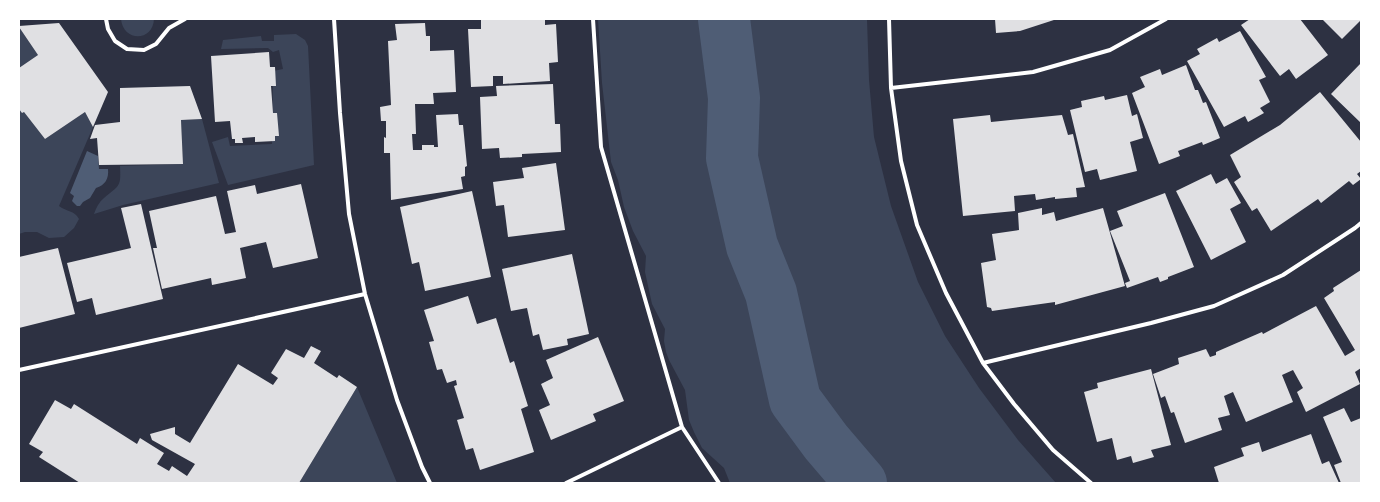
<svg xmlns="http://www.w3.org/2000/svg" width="1380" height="502" viewBox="0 0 1380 502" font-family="'Nunito Sans',sans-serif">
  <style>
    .green { fill: #3c4559 }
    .water { fill: #4f5d75 }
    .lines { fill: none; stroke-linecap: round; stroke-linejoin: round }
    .river { stroke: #4f5d75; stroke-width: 52 }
    .building { fill: #e0e0e3 }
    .minor { stroke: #fff; stroke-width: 4 }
  </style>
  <rect width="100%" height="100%" fill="#2d3142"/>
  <!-- green -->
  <path class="green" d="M121,19H154C153,42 123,42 121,19Z
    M598,19H867L869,80L874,137L891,206L918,282L945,336L979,388L1018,440L1056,483H730L724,468L702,448L694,432L689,420L685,390L669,360L666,352L664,341L665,329L652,304L645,272L646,256L633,231L624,207L618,180L611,162L602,83Z
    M19,27L38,55L19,68Z
    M296,34L305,40L308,46L314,165L228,185L212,142L228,137L230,146L272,144L273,71L283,69L279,50L273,52L268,48L221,49L223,40L261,36L262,41H274V35Z
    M19,109L24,112L45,139L85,112L93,127L59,206C67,212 74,210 79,219L74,228L64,237L49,238L37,232H25L19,234Z
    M202,119L219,183L123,205L94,214C96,208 99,202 104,198C120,185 121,187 120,166L183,164L181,120Z
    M357,387L397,483H299Z"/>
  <!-- water -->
  <path class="water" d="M87,151L98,156L99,169H108C109,179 105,185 96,188L90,198L83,202L80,206H77L72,201L74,196L70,193Z"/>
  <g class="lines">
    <!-- river -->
    <path class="river" d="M724,19L734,98L732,158L752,246L771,293L795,400L826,442L861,483"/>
  </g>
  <!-- building -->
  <path class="building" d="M481,19H545V25L556,24L558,62L549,63L550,81L503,84V76H493V86L471,87L468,29H481Z
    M995,19H1057L1020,31L996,33Z
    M1250,19H1300L1328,55L1296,79L1289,69L1280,76L1241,25Z
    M1322,19H1361V20L1342,39Z
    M59,23L108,92L93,127L85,112L45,139L24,112L22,113L19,109V68L38,55L19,27V26Z
    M425,23L426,36H430V51L454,50L456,92L433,93L434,104H415L416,134H412L413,150H422V145H434V147H438L436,115L458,114L459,125H463L467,166L465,167V176L461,177L463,189L391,200L390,153H384V137L386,138V121H381L380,107L391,105L388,41L397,40L395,24Z
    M1240,31L1266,77L1259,80L1270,102L1260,108L1264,113L1248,122L1245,116L1224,127L1187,61L1200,54L1197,49L1217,38L1219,42Z
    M269,52L270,67H275L276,86H271L273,113H277L279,136H275V141L255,142V137L242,138L243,143H235V139H232L230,121L215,122L211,56Z
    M1361,63V123L1331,94Z
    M1186,65L1195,90H1198L1203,103L1206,102L1220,138L1203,145L1202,142L1178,151L1180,156L1159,164L1132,93L1145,87L1140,77L1160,69L1162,75Z
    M553,84L555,124H560L561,152L522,154V157L500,158L499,148L482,149L480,97L497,96L496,86Z
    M190,86L202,119L181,120L183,164L99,165L97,138L90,139L95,125L120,122V88Z
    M1320,92L1361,142V171L1357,174L1361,179L1353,185L1349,181L1321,203L1318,199L1271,231L1257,208L1252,211L1234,182L1241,177L1230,155L1280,125Z
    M1127,95L1132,116L1137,114L1143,138L1130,142L1137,171L1100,180L1097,169L1085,172L1070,110L1082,107L1081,101L1104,96L1105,100Z
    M990,115L991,122L1062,115L1068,135L1073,134L1085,187L1076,188L1077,197L1055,199V197L1036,200L1035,194L1014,196L1015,211L963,216L953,119Z
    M556,163L565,230L508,237L504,205L496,206L493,182L524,178L522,168Z
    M1211,174L1216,184L1227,178L1241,203L1230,209L1246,242L1211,260L1176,191Z
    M301,184L318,258L273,268L266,242L240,248L246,278L212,285L211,278L162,289L153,248H157L149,211L216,196L225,234L236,232L227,191L255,185L257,194Z
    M472,191L491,277L425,291L419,262L412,264L400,207Z
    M1165,193L1194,267L1168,277V279L1160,282L1158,277L1127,288L1125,283L1130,281L1110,231L1123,226L1117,211Z
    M141,204L163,299L96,315L92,298L77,302L67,263L131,248L121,208Z
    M1042,208V215L1054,212L1056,221L1103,208L1125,286L1055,305V302L992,311L991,308L987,307L981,263L996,260L992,234L1019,230L1018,213Z
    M58,248L75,314L19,328V257Z
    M572,254L589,334L567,339L568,345L543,350L539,334L533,336L527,308L511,311L502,269Z
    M1361,270V368L1355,372L1360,384L1306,412L1297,392L1303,388L1293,370L1282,375L1293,402L1246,422L1233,392L1224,396L1230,415L1218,418L1222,430L1185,443L1174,412L1171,413L1165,396L1161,398L1153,374L1179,364L1178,358L1206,349L1210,357L1216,355V352L1262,332L1263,334L1316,306L1345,356L1355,350L1324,298L1334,291L1333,288Z
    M468,296L477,324L496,318L510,363L514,361L528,406L521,409L534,452L480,470L473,448L466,450L457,420L464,418L454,386L457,385L456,380L447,383L442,369L437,370L429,342L434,341L424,310Z
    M598,337L624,401L593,414L596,421L551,440L539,410L550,405L541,384L553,378L546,360Z
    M311,346L321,351L314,363L337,378L339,375L357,387L299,483H80L39,457L43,452L29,444L55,400L71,409L74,404L137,444L140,438L164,453L157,464L169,471L172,466L187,476L195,464L152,440L150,434L175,427V434L190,443L238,364L273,385L278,378L271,373L286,349L304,358Z
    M1151,369L1171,445L1151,450L1154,457L1133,463L1131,456L1117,460L1112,438L1097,442L1084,392L1098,388L1097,383Z
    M1344,408L1351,422L1361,418V483H1341L1334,465L1342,462L1323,417Z
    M1311,434L1322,464L1329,461L1339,483H1219L1214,467L1244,456L1241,448L1259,442L1262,452Z"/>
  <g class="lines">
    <!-- minor -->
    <path class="minor" d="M106,19L108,29L115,41L127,49L144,50L156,44L169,28L185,19
      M334,19L340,113L349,214L365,294L397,400L422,467L430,483
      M593,19L601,147L682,427L719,483
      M889,19L891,88L901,161L917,225L946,293L983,363L1014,404L1053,450L1091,483
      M891,88L1033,72L1110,50L1166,19
      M983,363L1151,323L1214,306L1283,275L1355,228L1361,223
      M19,370L365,294
      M566,483L682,427"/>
  </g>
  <!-- border -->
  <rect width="1380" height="502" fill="none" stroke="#ffffff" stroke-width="40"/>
</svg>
